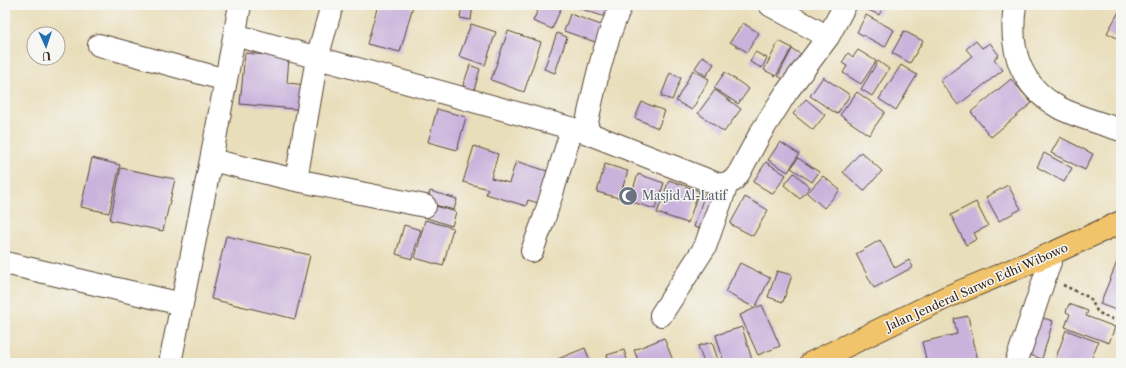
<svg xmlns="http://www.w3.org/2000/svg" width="1126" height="368" viewBox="0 0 1126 368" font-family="'Libre Caslon Text',serif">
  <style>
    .building { fill: #c9b2dc }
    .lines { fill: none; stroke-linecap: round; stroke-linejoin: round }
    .minor-casing { stroke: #554535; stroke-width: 24 }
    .major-casing { stroke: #554535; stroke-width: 24 }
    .path { stroke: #554535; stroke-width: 2.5; stroke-dasharray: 3 3; stroke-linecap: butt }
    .minor { stroke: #fff; stroke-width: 22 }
    .major { stroke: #f1c36a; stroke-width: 22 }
    .labels { text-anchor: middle; stroke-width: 3; stroke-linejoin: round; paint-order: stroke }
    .worship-label { font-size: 12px; fill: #5b616d; stroke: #f6f6f2; text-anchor: start }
    .street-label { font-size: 12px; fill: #3b2a1e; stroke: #f6f6f2 }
  </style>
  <rect width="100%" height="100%" fill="#f6f6f2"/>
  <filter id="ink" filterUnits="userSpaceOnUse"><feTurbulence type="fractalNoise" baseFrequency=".025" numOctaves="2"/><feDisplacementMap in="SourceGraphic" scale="8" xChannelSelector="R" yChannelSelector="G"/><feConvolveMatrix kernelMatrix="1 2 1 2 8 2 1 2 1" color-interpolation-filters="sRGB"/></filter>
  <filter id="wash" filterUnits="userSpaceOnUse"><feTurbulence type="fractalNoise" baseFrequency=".012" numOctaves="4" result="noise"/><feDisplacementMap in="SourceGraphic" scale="16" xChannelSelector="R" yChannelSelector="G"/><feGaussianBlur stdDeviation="0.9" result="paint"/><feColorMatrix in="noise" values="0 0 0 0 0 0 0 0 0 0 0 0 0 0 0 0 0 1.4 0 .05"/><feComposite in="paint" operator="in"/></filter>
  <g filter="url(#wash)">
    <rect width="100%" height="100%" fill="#e9deba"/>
    <g id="blocks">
      <!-- building -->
      <path class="building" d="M378,5L413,6L400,52L367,44Z
        M462,5H473L471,20L460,18Z
        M540,5L562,6L552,29L533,21Z
        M570,5H609L605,17Z
        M863,5H884L879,15L862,7Z
        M1121,8V35L1119,39L1107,33Z
        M570,14L604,26L598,43L564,31Z
        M866,15L894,30L885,47L857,32Z
        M743,23L759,33L747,52L730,42Z
        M471,24L496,32L485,65L459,56Z
        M508,31L541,42L524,92L491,80Z
        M904,31L923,41L910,63L892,53Z
        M557,33L567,37L555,73L544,69Z
        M779,41L792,48L776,76L764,70Z
        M976,41L982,48L990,43L999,55L994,59L1003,70L958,105L940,81L972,56L966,49Z
        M792,49L804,56L789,82L778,76Z
        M858,50L876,61L861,84L843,73L847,66L842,63L848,53L853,57Z
        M755,52L767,58L762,68L750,62Z
        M245,53L289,57L287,83L307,85L305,110L240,104Z
        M703,56L714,64L706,76L695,68Z
        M878,61L889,69L872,96L861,89Z
        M470,65L480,69L474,90L463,86Z
        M901,65L917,75L896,110L879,99Z
        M693,70L709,79L692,110L676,101Z
        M725,72L749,89L738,104L714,88Z
        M670,73L681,78L672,100L661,96Z
        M823,77L850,95L837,114L810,96Z
        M1011,79L1032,103L991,137L971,112Z
        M715,90L741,109L724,132L698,113Z
        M857,92L885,112L869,135L840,115Z
        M806,99L825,115L813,130L793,114Z
        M642,102L665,111L658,128L635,118Z
        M437,109L466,117L457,150L428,142Z
        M1060,137L1093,154L1085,170L1051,153Z
        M780,142L799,154L788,172L768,160Z
        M474,146L498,154L491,178L509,183L516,161L547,171L538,203L528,200L526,206L486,194L488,189L463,182Z
        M861,152L882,171L864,191L843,172Z
        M1044,153L1072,168L1064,182L1037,167Z
        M92,158L120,165L109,213L81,207Z
        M798,158L819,172L812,182L791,168Z
        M766,162L786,175L773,194L753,182Z
        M605,164L628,171L619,198L597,192Z
        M121,168L175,179L163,231L110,220Z
        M794,173L810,187L800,199L784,185Z
        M638,174L664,183L655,209L629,201Z
        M823,176L840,190L824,208L807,193Z
        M669,180L699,191L688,223L657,213Z
        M1008,185L1021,209L999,221L986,197Z
        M430,191L457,199L454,210L427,203Z
        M705,193L719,198L708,231L694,227Z
        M745,197L768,210L753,236L730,224Z
        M976,202L988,226L974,233L977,239L966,245L951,215Z
        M429,204L456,212L452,226L424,217Z
        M425,220L453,228L443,266L415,258Z
        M404,225L421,230L412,259L396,254Z
        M226,236L310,255L295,319L211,299Z
        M880,240L895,268L909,260L913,267L874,288L856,254Z
        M1121,252V312L1100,304Z
        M740,263L770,278L755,308L725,292Z
        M777,271L792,275L783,302L768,297Z
        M1069,304L1088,311L1086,316L1115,327L1109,343L1065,327L1070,314L1066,312Z
        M762,305L780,346L758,355L740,315Z
        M968,316L978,361L970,363H927L922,342L957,334L954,319Z
        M1040,317L1053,321L1042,359L1022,352Z
        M742,327L753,363H724L716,335Z
        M1066,330L1098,342L1090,363H1054Z
        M664,338L674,363H639L634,350Z
        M712,342L719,363H704L698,346Z
        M585,348L591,363H548Z
        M624,350L628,363H610L607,355Z"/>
    </g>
  </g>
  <g filter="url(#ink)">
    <use href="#blocks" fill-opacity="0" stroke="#554535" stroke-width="1"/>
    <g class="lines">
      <!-- minor casing -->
      <g class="minor-casing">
        <path id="minor" d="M770,5L828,37
          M1015,5C1009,48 1018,84 1058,107C1073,116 1104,124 1121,130
          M235,35L585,132L720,185L733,181L739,173L760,134L786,93L828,37L845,5
          M99,45L226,80
          M585,132C594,88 603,46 621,5
          M211,160L296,180L425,206
          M296,180L317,58L332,5
          M532,251L544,219L572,129
          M5,263L182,304
          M661,315L705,247L727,184
          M170,363L211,160L240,5
          M1016,363L1053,253"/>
      </g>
      <!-- major casing -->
      <g class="major-casing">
        <path id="major" d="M811,363L947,297L1053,253L1121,222"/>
      </g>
      <!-- path -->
      <path class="path" d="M1063,285L1090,298L1097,311L1104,316L1121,322"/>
      <!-- minor -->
      <use href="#minor" class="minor"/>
      <!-- major -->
      <use href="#major" class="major"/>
    </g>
  </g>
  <!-- icons -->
  <defs>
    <g id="mosque-disc" transform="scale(1)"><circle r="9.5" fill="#6b7280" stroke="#f6f6f2"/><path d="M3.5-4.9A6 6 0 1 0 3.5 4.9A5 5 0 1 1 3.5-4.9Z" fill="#fff"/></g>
  </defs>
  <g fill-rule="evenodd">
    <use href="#mosque-disc" x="628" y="196"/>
  </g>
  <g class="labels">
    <!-- worship labels -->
    <g class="worship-label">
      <text x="642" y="200">Masjid Al-Latif</text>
    </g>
    <!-- street labels -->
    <g class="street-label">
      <text transform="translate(977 287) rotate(-24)" y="4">Jalan Jenderal Sarwo Edhi Wibowo</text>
    </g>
  </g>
  <!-- margin -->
  <rect width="1126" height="368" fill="none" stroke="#f6f6f2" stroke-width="20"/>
  <!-- north arrow -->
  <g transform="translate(46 46) rotate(177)"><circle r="19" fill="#f6f6f2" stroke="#aba49d"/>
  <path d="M0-3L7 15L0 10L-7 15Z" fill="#1f6fb2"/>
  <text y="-6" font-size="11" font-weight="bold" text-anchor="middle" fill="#3b2a1e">U</text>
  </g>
</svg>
